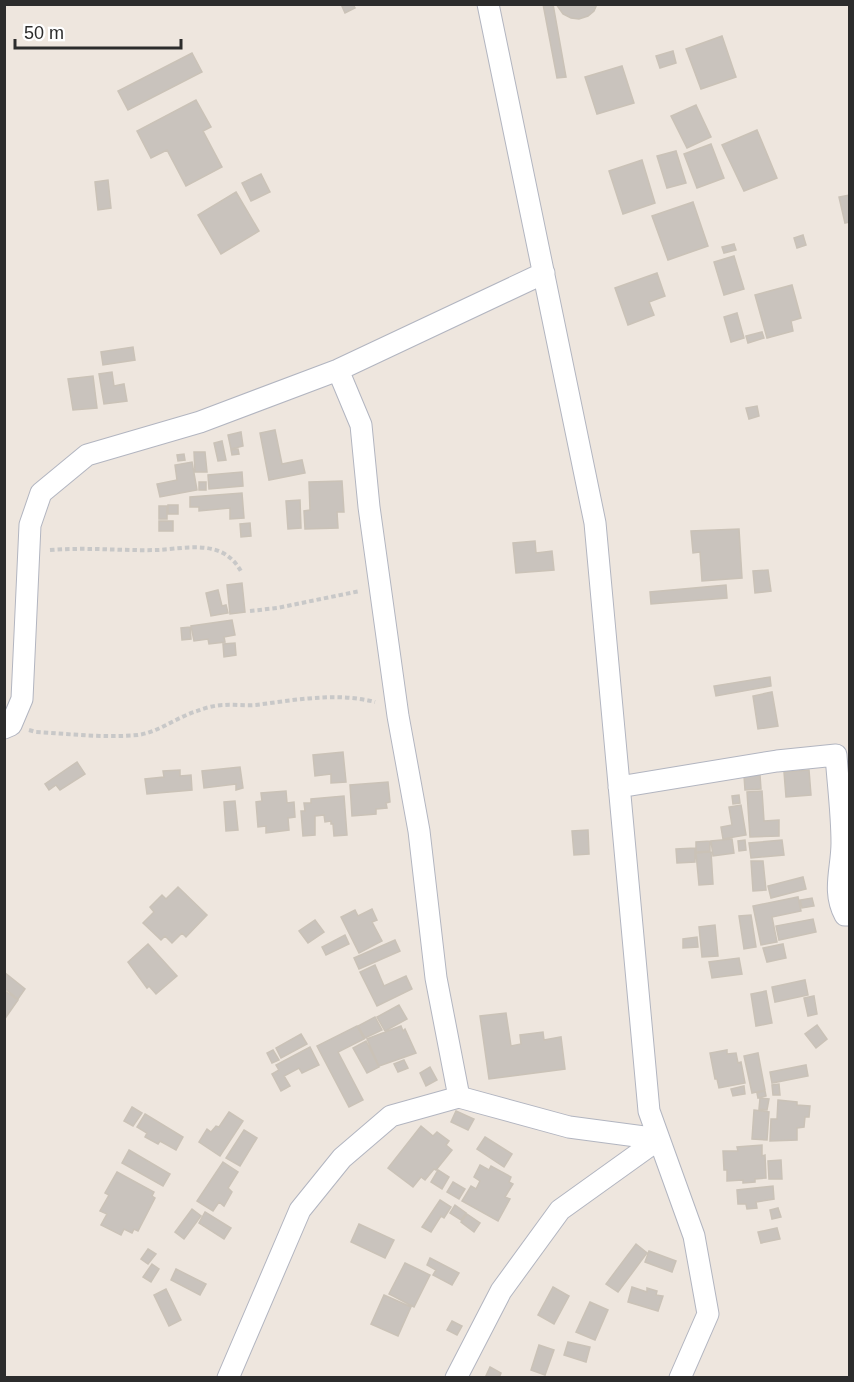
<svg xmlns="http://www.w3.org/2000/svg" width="854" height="1382" viewBox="0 0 854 1382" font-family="Helvetica,sans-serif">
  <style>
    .building { fill: #c9c3bd; stroke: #cac2b7; stroke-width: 1.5 }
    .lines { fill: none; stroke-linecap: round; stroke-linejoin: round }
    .street-casing { stroke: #b2b5c0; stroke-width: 23 }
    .path { stroke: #c8c8c8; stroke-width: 4; stroke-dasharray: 4.5 3; stroke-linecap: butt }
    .street { stroke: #fff; stroke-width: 21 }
  </style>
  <rect width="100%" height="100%" fill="#eee6de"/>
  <!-- building -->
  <path class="building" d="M341,4H353L355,8L345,13Z
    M543,4H553L566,77L557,78Z
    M556,4H597L594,11L588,16L579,19L571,18L563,14Z
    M722,36L736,77L701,89L686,49Z
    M673,51L676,63L660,68L656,56Z
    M192,53L202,72L128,110L118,91Z
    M622,66L634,103L597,114L585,77Z
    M196,100L211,127L203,131L222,167L186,186L167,150L151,158L137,131Z
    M696,105L711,137L687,148L671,116Z
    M757,130L777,178L744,191L722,145Z
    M711,144L724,178L697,188L684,154Z
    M676,151L686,183L667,188L657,156Z
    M642,160L655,203L623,214L609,171Z
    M261,174L270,192L251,201L242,183Z
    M108,180L111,208L98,210L95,182Z
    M236,192L259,231L221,254L198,215Z
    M850,195V222L845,223L839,197Z
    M693,202L708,246L668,260L652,216Z
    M803,235L806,245L797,248L794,238Z
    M734,244L736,250L724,253L722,247Z
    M734,256L744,289L724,295L714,262Z
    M657,273L665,296L649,302L654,315L628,325L615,288Z
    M792,285L801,318L791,321L793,331L767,338L755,295Z
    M737,313L744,338L731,342L724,317Z
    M762,332L764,338L748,343L746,336Z
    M133,347L135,360L103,365L101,352Z
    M112,372L114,386L124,384L127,401L104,404L99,374Z
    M93,376L97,408L73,410L68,379Z
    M757,406L759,416L749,419L746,408Z
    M275,430L282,464L302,460L305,473L269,480L260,433Z
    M241,432L243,446L231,449L228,435Z
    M222,441L226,460L218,461L214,443Z
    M238,449L239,454L232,455L231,450Z
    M194,452H205L207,472H195Z
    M184,454L185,460L178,461L177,455Z
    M192,462L197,490L160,497L157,484L177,480L175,465Z
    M242,472L243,486L209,489L208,475Z
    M342,481L344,512H337L338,528L305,529L304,511L310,510L309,482Z
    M199,482H206V490H199Z
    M242,493L244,518L230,519V508L199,511V507H190V497Z
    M300,500L301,528L288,529L286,501Z
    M168,505H178V514H168Z
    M159,506H167V519H159Z
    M159,521H173V531H159Z
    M250,523L251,536L241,537L240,524Z
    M739,529L742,578L702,581L700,552L693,553L691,531Z
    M535,541L536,553L552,551L554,570L516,573L513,543Z
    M768,570L771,591L755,593L753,571Z
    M242,583L245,612L230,614L227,585Z
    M726,585L727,598L651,604L650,592Z
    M218,590L222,606L226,605L228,613L211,616L206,593Z
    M232,620L235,635L224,637L225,642L209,644L208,639L194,641L191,626Z
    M190,627L191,639L182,640L181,628Z
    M235,643L236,655L224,657L223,644Z
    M770,677L771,686L716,696L714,686Z
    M772,692L778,726L758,729L753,696Z
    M343,752L346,782L331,783V774L315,776L313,755Z
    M77,762L85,774L60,790L56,785L49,790L45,784Z
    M240,767L243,788L236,790V784L204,788L202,771Z
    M180,770V776L191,775L192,790L147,794L145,779L164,777L163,771Z
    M809,770L811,795L786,797L784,772Z
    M760,775L761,789L745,790L744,776Z
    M388,782L390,802L386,803L387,808L376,809V814L352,816L350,785Z
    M286,791L287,803L294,802L295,817L288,818L289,830L266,833V826L258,827L256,802L262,801L261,793Z
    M762,791L764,821L779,820V836L750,837L747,792Z
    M739,795L740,803L733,804L732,796Z
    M344,796L347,835L334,836L333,824H331V821L325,822L324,815L315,816V835L303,836L301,811H305L304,803H311V799Z
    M235,801L238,830L226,831L224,802Z
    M741,805L746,835L723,839L721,827L732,825L729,807Z
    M588,830L589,854L574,855L572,831Z
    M732,839L734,853L713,856L711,841Z
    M745,840L746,850L739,851L738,841Z
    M782,840L784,855L751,858L749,843Z
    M710,841V851L696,852V842Z
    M695,848V862L677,863L676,849Z
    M711,852L713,884L699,885L696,853Z
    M751,861H763L766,890L753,891Z
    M803,877L806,889L771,898L768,886Z
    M178,887L207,915L186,937L182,933L172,943L165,936L161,940L143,923L154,912L150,907L162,895L166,899Z
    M798,897L801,911L772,917L777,942L761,945L753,906Z
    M812,898L814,906L802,908L800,900Z
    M372,909L377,920L372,922L382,941L359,953L341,917L355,910L358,916Z
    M751,915L756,947L744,949L739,916Z
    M813,919L816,932L779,940L776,926Z
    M315,920L324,932L308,943L299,931Z
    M715,925L718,956L702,957L699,927Z
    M345,935L349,944L326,955L322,947Z
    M697,937L698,947L683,948V939Z
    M395,940L400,951L359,969L354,958Z
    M148,944L177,976L156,994L149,986L147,988L128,962Z
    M783,944L786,958L767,962L763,948Z
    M739,958L742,974L712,978L709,962Z
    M375,965L384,986L406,976L412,989L377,1006L360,972Z
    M4,972L25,989L18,999L4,988Z
    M805,980L808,995L775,1002L772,987Z
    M5,991L18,1000L4,1020V991Z
    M766,991L772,1023L756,1026L751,994Z
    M814,996L817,1014L808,1016L804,998Z
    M399,1005L407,1019L385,1031L377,1017Z
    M506,1013L511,1046L521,1044L520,1035L543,1032L544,1040L561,1037L565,1069L489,1079L480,1016Z
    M375,1017L382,1030L365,1038L358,1026Z
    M817,1025L827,1039L816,1048L805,1034Z
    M357,1026L364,1039L338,1052L363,1100L349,1107L317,1046Z
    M401,1026L403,1031L405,1029L416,1053L379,1066L367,1039Z
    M301,1034L307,1044L281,1058L276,1048Z
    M366,1041L379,1067L367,1073L353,1048Z
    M310,1047L319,1065L302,1073L299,1068L284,1076L290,1086L281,1091L272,1074L279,1070L276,1065Z
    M273,1050L279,1060L272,1063L267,1053Z
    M727,1050V1054L736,1053L738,1063L741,1062L745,1083L719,1088L717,1079H715L710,1053Z
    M758,1053L765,1090L752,1093L744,1056Z
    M404,1060L408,1068L398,1072L394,1064Z
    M806,1065L808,1076L772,1083L770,1072Z
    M430,1067L437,1080L426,1086L420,1073Z
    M779,1084L780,1095H773L772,1085Z
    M744,1086L745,1094L733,1096L731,1089Z
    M765,1091L766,1096L758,1098L757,1093Z
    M760,1098L769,1099L767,1110L759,1109Z
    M778,1100L797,1102V1105L810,1106L809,1117H805L804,1127L797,1128V1140L770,1141L771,1119H777Z
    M132,1107L142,1113L133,1126L124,1121Z
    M754,1110L769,1112L767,1140L752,1139Z
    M456,1111L474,1119L468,1130L451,1122Z
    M229,1112L243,1121L220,1156L199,1142L207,1129L211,1132L216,1126L219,1127Z
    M145,1114L183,1137L176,1150L160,1141L158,1144L145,1137L147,1133L137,1127Z
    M421,1126L433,1136L437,1132L449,1141L446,1145L452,1150L436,1170L434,1169L425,1180L421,1177L413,1187L388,1168Z
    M244,1130L257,1138L240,1166L226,1158Z
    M485,1137L512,1154L504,1167L477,1149Z
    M762,1145V1156L765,1155L766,1178L755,1179V1182L743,1183V1180L727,1181V1170H724L723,1151H738L737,1147Z
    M129,1150L170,1174L163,1186L122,1163Z
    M781,1160L782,1179H769L768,1161Z
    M223,1162L238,1172L228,1188L232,1192L224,1206L219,1202L213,1211L197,1201Z
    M480,1165L489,1170L491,1166L511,1177L509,1182L513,1184L505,1197L510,1199L498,1221L462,1201L471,1186L476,1189L480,1181L474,1177Z
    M438,1170L449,1177L442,1189L431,1182Z
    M117,1172L154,1192L152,1196L155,1198L138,1231L134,1229L132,1233L124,1229L121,1235L101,1225L107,1214L100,1211L109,1195L105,1193Z
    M453,1182L465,1189L459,1199L447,1192Z
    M773,1186L774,1199L756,1202L757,1208L747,1209L746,1204H738L737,1190Z
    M440,1200L451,1207L444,1218L441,1216L431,1232L422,1227Z
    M455,1205L466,1213L461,1220L450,1213Z
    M778,1208L781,1217L772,1219L770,1210Z
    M192,1209L201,1216L184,1239L175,1232Z
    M205,1212L231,1228L224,1239L199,1223Z
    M467,1214L480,1223L474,1232L461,1222Z
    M359,1224L394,1240L385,1258L351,1242Z
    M777,1228L780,1239L761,1243L758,1232Z
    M636,1244L647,1253L618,1292L606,1284Z
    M148,1249L156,1254L148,1264L141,1259Z
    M649,1251L676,1261L672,1272L645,1262Z
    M430,1258L459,1273L452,1285L433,1275L436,1270L427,1265Z
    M405,1263L430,1275L414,1307L389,1294Z
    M152,1264L159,1269L151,1282L143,1277Z
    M176,1269L206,1284L200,1295L171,1280Z
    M553,1287L569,1296L554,1324L538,1315Z
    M632,1287L647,1292V1288L657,1291L656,1295L663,1296L658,1311L628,1302Z
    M166,1289L181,1320L169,1326L154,1295Z
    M384,1295L411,1307L398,1336L371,1324Z
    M590,1302L608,1310L595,1340L576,1332Z
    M452,1321L462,1326L457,1335L447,1330Z
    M568,1342L590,1347L586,1362L564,1355Z
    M539,1345L554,1350L545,1375L531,1370Z
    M490,1367L501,1373L499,1378H485Z"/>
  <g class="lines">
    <!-- street casing -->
    <g class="street-casing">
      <path id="street" d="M488,4L595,523L649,1111L694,1236L708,1314L680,1378
        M338,370L361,425L369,507L398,716L419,831L436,978L459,1097
        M4,728L11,725L22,699L30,525L41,493L87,455L200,422L338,370L544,273
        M619,787L777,761L836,755C838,784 842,814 842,843C842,869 832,891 845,915H850
        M228,1378L300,1210L342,1158L391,1116L459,1097L569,1127L659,1139
        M456,1378L501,1291L560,1210L659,1139"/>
    </g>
    <!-- path -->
    <path class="path" d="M50,550C87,547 122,551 158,550C178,549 204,543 223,553C232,558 237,564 242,573
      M250,611L277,608L360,591
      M29,730L36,732C70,734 104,738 138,735C159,732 177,717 197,711C205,708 215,705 224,705C234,704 245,706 256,705C294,700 337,692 375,702"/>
    <!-- street -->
    <use href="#street" class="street"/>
  </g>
  <!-- border -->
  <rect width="854" height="1382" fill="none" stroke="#2c2c2c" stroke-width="12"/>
  <!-- scale -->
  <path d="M15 39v9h166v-9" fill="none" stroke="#2c2c2c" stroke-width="3"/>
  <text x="24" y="39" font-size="18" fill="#2c2c2c" stroke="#ffffff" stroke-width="4.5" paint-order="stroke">50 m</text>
</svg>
